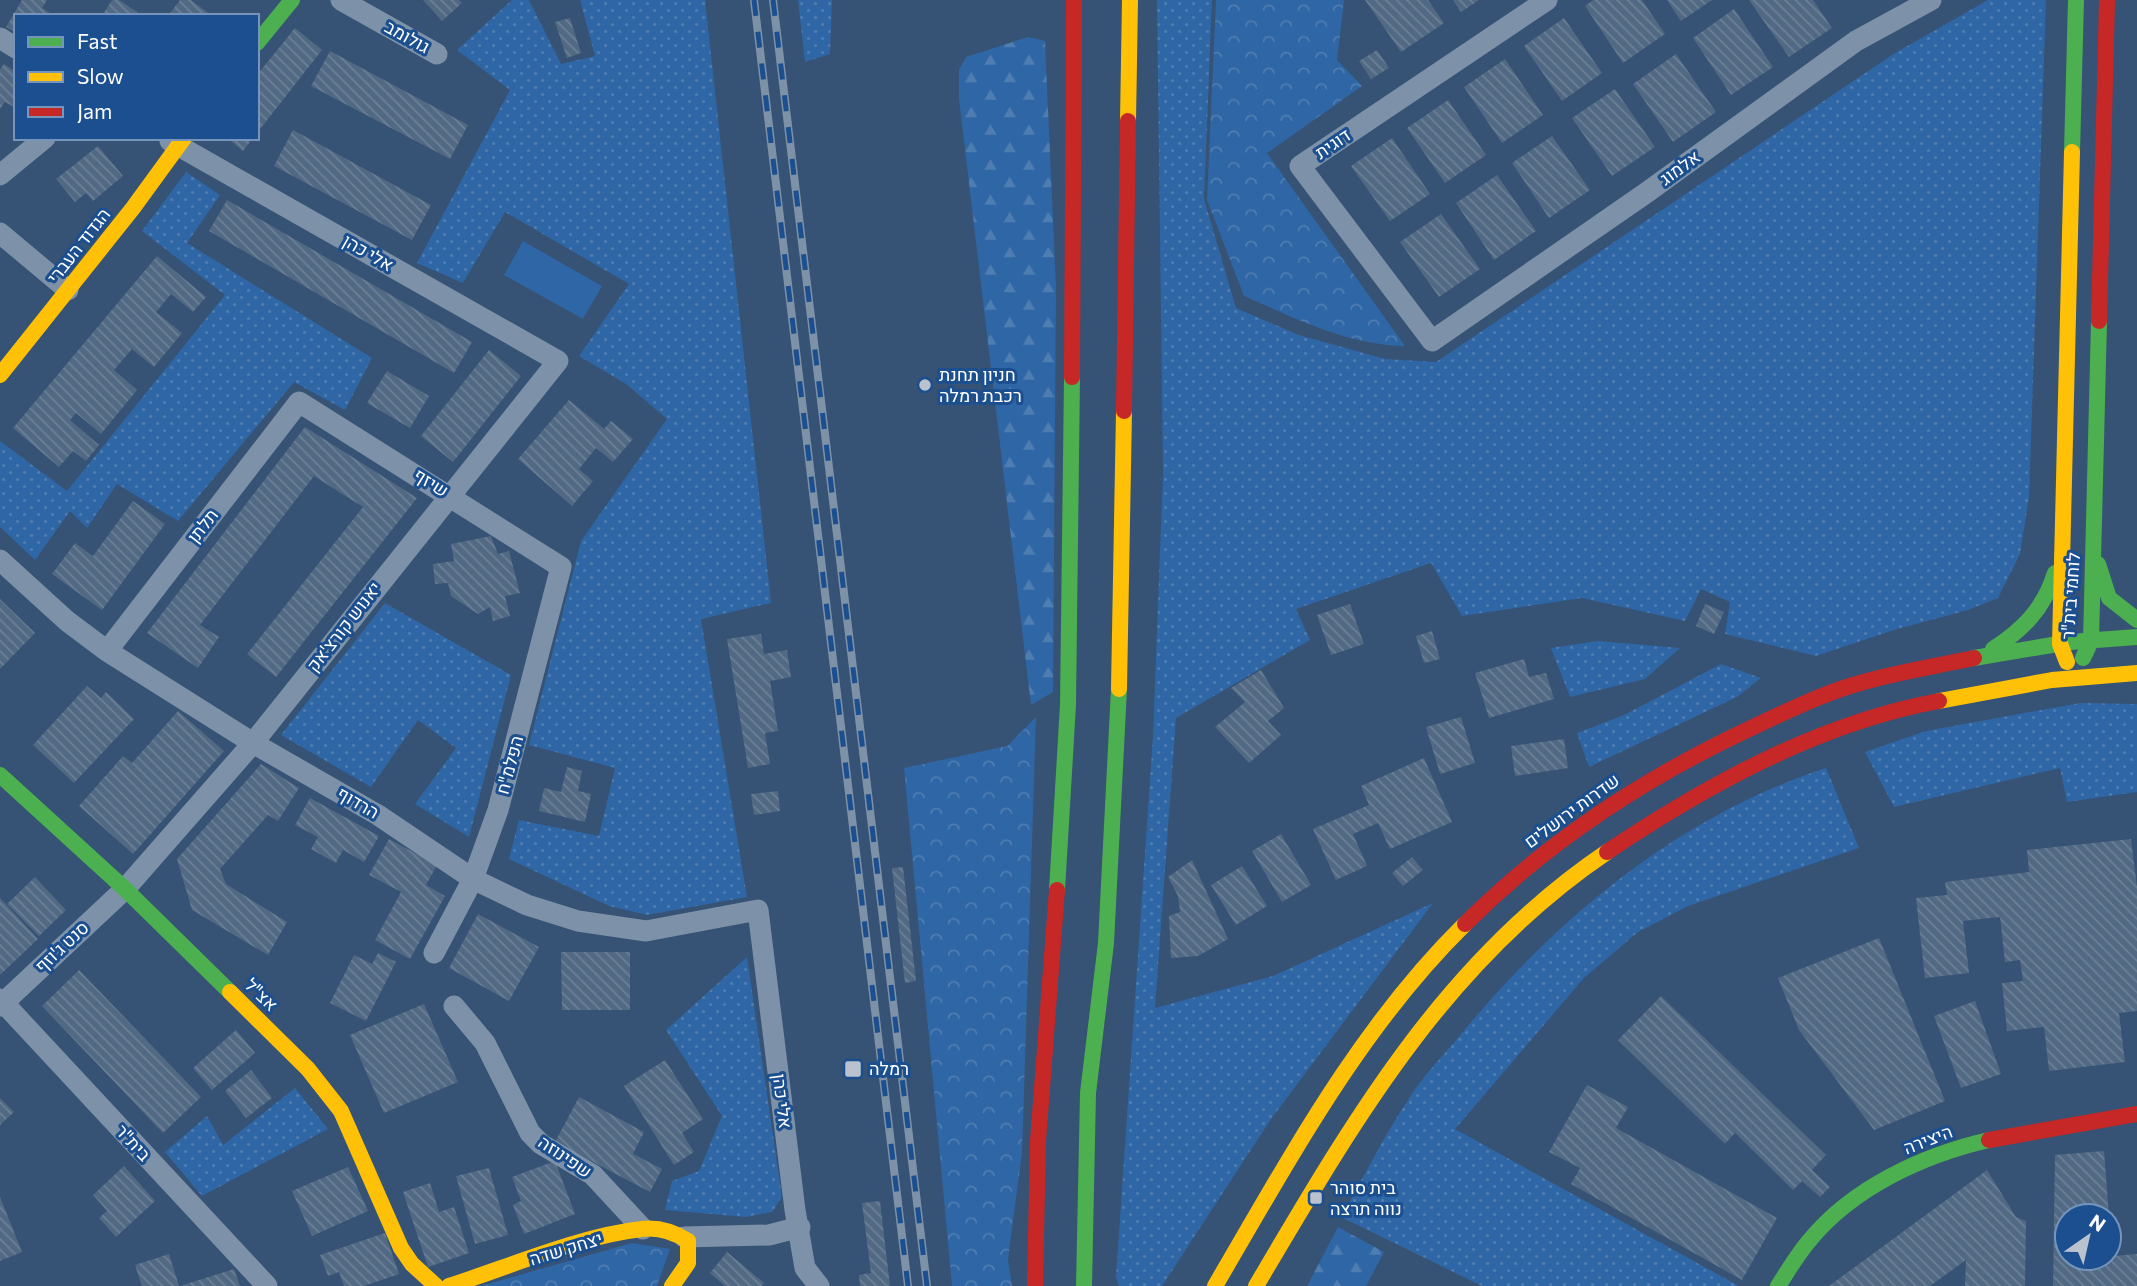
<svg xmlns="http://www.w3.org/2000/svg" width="2137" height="1286" viewBox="0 0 2137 1286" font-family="Commissioner,Heebo,sans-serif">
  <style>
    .grass { fill: url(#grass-dots) }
    .forest { fill: url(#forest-firs) }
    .park { fill: url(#park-crowns) }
    .pitch { fill: #2f66a5 }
    .building { fill: url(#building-back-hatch) }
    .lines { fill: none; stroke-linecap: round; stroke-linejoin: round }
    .street { stroke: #7d92a8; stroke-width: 21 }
    .fast { stroke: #4caf50; stroke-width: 16 }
    .slow { stroke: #ffc107; stroke-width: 16 }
    .jam { stroke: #c62828; stroke-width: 16 }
    .rail-casing { stroke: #7e92a7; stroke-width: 8 }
    .rail { stroke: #1b4f8f; stroke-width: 5; stroke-dasharray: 16; stroke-linecap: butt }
    .poi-dot { fill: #b9c2ce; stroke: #1b4f8f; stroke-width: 2.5 }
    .labels { text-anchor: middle; stroke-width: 6; stroke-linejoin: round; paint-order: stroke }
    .street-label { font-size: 18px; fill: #fff; stroke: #1b4f8f }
    .poi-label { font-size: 18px; fill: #fff; stroke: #1b4f8f; text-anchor: start }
  </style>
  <defs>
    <pattern id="grass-dots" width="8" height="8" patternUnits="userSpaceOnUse" patternTransform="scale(1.75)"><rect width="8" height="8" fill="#2f66a5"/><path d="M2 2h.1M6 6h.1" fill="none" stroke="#4e7db2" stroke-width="1.8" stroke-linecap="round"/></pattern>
    <pattern id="forest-firs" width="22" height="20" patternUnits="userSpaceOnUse" patternTransform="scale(1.75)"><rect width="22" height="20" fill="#2f66a5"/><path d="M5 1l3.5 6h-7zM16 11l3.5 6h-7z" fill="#4e7db2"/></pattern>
    <pattern id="park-crowns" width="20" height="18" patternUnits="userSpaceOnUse" patternTransform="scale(1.75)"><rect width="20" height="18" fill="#2f66a5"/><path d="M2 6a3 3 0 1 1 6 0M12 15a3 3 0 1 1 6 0" fill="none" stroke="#4e7db2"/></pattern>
    <pattern id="building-back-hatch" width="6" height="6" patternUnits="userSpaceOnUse" patternTransform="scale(1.75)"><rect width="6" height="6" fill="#526984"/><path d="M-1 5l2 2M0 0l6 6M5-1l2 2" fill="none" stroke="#6c8096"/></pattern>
  </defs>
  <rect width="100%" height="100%" fill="#365274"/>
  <!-- grass -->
  <path class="grass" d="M512,0H529L561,64L595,56L580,0H705L771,603L701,619L747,897L647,915L609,906L509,859L519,820L599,836L615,768L529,745L581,541L667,419L626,384L579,356L629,284L505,212L463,283L417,263L510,90L457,50Z
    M798,0H832L830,54L805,62Z
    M1157,0H1212L1204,199L1236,308L1299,335L1385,359L1436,362L1895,53L1988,0H2046L2029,497L2020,554L1998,598L1968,610L1894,630L1816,656L1725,634L1730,602L1701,589L1685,621L1582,598L1462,616L1431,563L1296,609L1310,640L1176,718L1155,1008L1273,976L1433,903L1271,1119L1162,1286H1119L1116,1277L1153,736L1163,473Z
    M186,172L220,195L187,243L372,358L345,410L294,382L178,521L117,484L87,528L70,511L35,560L0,527V441L67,491L225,295L142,231Z
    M385,603L511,675L469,837L415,804L456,748L418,720L371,787L281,735Z
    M1598,641L1680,648L1645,679L1570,697L1551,648Z
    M1721,664L1761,678L1737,697L1589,767L1577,733L1624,715Z
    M2080,703L2137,704V792L2067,802L2060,768L1894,807L1865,752L1926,731Z
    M1826,768L1859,848L1688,906L1638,932L1584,978L1455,1129L1739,1286H1482L1341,1217C1364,1177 1384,1135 1410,1097C1423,1076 1441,1058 1457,1039C1554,920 1678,816 1826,768Z
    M747,957L782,1197L772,1212L746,1217L665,1210L672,1181L699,1171L722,1116L666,1030Z
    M295,1088L328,1129L202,1196L165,1152L207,1116L223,1145Z"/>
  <!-- forest -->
  <path class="forest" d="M1028,37L1045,41L1056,288L1053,692L1031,705L959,99V70L966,57Z
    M1338,1227L1384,1252L1366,1286H1307Z"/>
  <!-- park -->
  <path class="park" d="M1216,0H1344L1337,60L1362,86L1267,153L1405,346C1347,345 1297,319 1244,296L1207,200Z
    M1036,717L1022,1153L1008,1259L1012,1286H952L904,768L1007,746Z
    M632,1243L670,1249L657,1286H481Z"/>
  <!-- pitch -->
  <path class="pitch" d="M523,241L602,286L583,319L504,275Z"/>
  <!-- building -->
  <path class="building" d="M22,0H47L42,8L55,16H16V33L6,27Z
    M112,0H119L143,16H102Z
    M180,0H191L212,16H168Z
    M423,0H459L462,3L442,21Z
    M1365,0H1428L1444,23L1401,52Z
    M1453,0H1479L1461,12Z
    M1593,0H1642L1665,34L1623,63L1585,6Z
    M1667,0H1712L1681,21Z
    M1749,0H1813L1832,28L1789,57Z
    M1734,9L1773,67L1731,95L1693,38Z
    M570,18L581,53L567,58L555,22Z
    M1564,18L1602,73L1562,101L1524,46Z
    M295,28L322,50L257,133V75Z
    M1377,50L1389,68L1371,79L1359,61Z
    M330,51L468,125L450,159L311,86Z
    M1676,54L1716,112L1673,142L1633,84Z
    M1505,59L1543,115L1502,143L1464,87Z
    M4,64L16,72V108L5,102L0,109V69Z
    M1615,89L1655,147L1612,176L1572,118Z
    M1448,100L1486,155L1445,183L1407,128Z
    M293,130L431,205L412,240L274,166Z
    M1552,136L1590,190L1549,218L1512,163Z
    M227,138H253L243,151Z
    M1392,138L1430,194L1390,221L1351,166Z
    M98,146L123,176L93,201L86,193L75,202L56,179Z
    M1497,175L1536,231L1494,260L1456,203Z
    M227,200L472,342L454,373L209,231Z
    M1441,214L1480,269L1439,297L1400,242Z
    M157,256L206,297L193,312L171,294L156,312L182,333L154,367L132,349L114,370L137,390L101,434L76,413L70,420L99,445L86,461L73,451L59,467L13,428Z
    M489,350L521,376L453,462L421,436Z
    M387,371L429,396L410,428L367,403Z
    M569,400L604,429L611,421L633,439L613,462L596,448L579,469L593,481L572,506L518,459Z
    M305,427L417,498L276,677L247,654L363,507L314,476L200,625L219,637L198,668L147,633Z
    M133,501L165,524L102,610L52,574L75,543L93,556Z
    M491,536L498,554L509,551L520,593L505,596L510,616L493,621L490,607L478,614L451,596L448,583L435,584L433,564L454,561L451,544Z
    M0,599L35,633L0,669Z
    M1350,604L1364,644L1331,655L1317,615Z
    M1705,604L1724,612L1714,634L1696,626Z
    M1432,631L1440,659L1424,663L1416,636Z
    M761,634L764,654L787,650L791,677L770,681L778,731L765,733L770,764L748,768L727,639Z
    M1524,659L1529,677L1546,673L1554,699L1489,718L1475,673Z
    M1261,670L1284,708L1268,721L1281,735L1249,763L1215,727L1245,702L1231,688Z
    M87,686L101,698L106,692L134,719L74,783L33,745Z
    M178,711L224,751L133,854L79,806L123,756L132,763Z
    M1461,717L1475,763L1440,774L1426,727Z
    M1564,739L1568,768L1515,776L1511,746Z
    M1424,758L1452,822L1390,849L1378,823L1353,834L1367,866L1336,880L1313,829L1369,805L1361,786Z
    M261,764L299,788L278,821L268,815L220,869L226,884L287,922L268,955L192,910L177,859Z
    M567,767L582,771L578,791L591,794L585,822L539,811L544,788L561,792Z
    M778,791L780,811L754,815L751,794Z
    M310,798L379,836L364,862L343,850L336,863L311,849L318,837L295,825Z
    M1281,834L1311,885L1282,902L1252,851Z
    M389,839L437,865L426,885L445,896L410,959L375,940L401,892L369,875Z
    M2131,839L2137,887V1011L2119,1013L2125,1062L2049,1071L2044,1027L2007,1031L2002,983L2023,981L2020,960L2005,962L2000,917L1963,921L1969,973L1925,978L1916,898L1947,895L1945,882L2029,872L2027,850Z
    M1412,857L1423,870L1403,886L1392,873Z
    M1192,860L1228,939L1198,956L1171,958L1169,916L1180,912L1178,896L1168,877Z
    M1242,866L1267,906L1236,925L1211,885Z
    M903,867L916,981L905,983L892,868Z
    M35,877L66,910L39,936L7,904Z
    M0,898L38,939L0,975Z
    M478,914L539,947L509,1001L449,968Z
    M1879,938L1945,1101L1874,1130L1799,1030L1778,978Z
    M561,952H630V1010H562Z
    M378,953L396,962L366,1021L330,1003L354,955L372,964Z
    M79,970L201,1097L163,1133L42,1006Z
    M1661,996L1826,1155L1812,1170L1830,1187L1820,1197L1802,1181L1793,1190L1735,1133L1725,1144L1618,1040Z
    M1975,1001L2001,1074L1961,1088L1934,1016Z
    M424,1004L458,1082L384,1113L350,1035Z
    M236,1030L255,1053L212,1090L193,1068Z
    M665,1060L703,1119L682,1133L694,1152L674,1165L624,1086Z
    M251,1070L272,1098L246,1118L225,1091Z
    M1587,1085L1628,1107L1616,1128L1777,1218L1742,1280L1571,1184L1580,1168L1549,1152Z
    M579,1097L644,1132L633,1154L662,1169L650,1192L555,1142Z
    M0,1098L14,1112L0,1125Z
    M2104,1151L2109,1216H2067V1258H2109L2111,1232L2113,1256L2137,1254V1286H2053L2055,1155Z
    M555,1161L575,1214L524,1234L513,1205L521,1201L512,1177Z
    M124,1166L155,1201L116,1237L99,1218L107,1211L93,1195Z
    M348,1167L368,1211L312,1236L292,1191Z
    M489,1168L508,1235L475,1244L456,1176Z
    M1987,1170L2016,1217L2026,1221L2025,1286H1965L1966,1260L1930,1286H1829Z
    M430,1183L439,1212L454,1207L469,1253L428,1267L403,1192Z
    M0,1197L22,1252L0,1261Z
    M880,1201L890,1286H860L859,1275L871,1273L862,1203Z
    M385,1233L399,1274L364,1286H344L339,1272L328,1276L320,1255Z
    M727,1252L764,1283L762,1286H725L710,1273Z
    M169,1254L179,1286H142L135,1265Z
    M234,1269L240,1286H183V1285Z"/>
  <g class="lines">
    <!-- street -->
    <path class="street" d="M341,0L437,54
      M1547,0L1300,166L1432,341L1646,193L1856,41L1931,0
      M0,38L16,48
      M0,175L45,138
      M0,233L68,290
      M0,560L67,621L107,651L253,743L378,815L473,879L527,905L578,921L646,931L758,910L795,1210L805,1268L819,1286
      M107,651L299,402L561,567L498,810L473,879L434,953
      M0,999L267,1286
      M0,1006L125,889L253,743L558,361L170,141
      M454,1006L485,1043L530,1133L541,1144L593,1175L643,1229
      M684,1237L769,1235L800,1227"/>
    <!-- fast -->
    <path class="fast" d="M257,43L292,0
      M2072,152L2076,0
      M2098,564L2109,598L2137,620
      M1993,649C2024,629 2044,608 2055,573
      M1974,658L2070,642L2137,637
      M2083,658L2091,641L2099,321
      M0,775L125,889L230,992
      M1057,890L1068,705L1072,377
      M1084,1286L1088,1093L1106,943L1119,689
      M1778,1286C1788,1271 1797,1255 1809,1241C1852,1188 1923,1155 1989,1140"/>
    <!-- slow -->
    <path class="slow" d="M1128,121L1130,0
      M0,375L133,208L184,138
      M2067,662L2060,644L2072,152
      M1119,689L1124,411
      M1939,701L2052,680L2137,673
      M230,992L308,1069L341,1111L401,1248L412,1264L436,1286
      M449,1286C509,1267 579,1236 642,1229C660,1227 674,1232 688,1241V1263L672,1286
      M1215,1286C1289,1160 1360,1027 1465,924
      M1256,1286C1353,1122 1444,962 1607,852"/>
    <!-- jam -->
    <path class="jam" d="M2099,321L2107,0
      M1072,377L1074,0
      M1124,411L1128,121
      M1607,852C1707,785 1819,723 1939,701
      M1465,924C1547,842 1643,779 1747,730C1781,714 1815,697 1850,686C1890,673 1932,667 1974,658
      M1989,1140L2137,1114
      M1035,1286L1038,1141L1057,890"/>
    <!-- rail casing -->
    <g class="rail-casing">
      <path id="rail" d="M754,0L908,1286
        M773,0L927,1286"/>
    </g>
    <!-- rail -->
    <use href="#rail" class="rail"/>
  </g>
  <!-- markers -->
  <g class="poi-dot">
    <circle cx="925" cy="385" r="7"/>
    <rect x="844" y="1060" width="18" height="18" rx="3.5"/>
    <rect x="1309" y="1191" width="14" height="14" rx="3.5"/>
  </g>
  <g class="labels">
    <!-- street labels -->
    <g class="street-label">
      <text transform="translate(407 37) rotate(29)" y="6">גולומב</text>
      <text transform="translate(1333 144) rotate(-34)" y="6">דוגית</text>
      <text transform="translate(1680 168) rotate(-36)" y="6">אלמוג</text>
      <text transform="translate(79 246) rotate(-52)" y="6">הגדוד העברי</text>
      <text transform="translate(368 253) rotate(30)" y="6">אלי כהן</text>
      <text transform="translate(431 483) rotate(32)" y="6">שיזף</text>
      <text transform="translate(203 526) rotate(-52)" y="6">תלתן</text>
      <text transform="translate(2071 596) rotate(-86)" y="6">לוחמי בית"ר</text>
      <text transform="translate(344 627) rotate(-52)" y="6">יאנוש קורצ'אק</text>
      <text transform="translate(510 765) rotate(-75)" y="6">הפלמ"ח</text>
      <text transform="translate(358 803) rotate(30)" y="6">הרדוף</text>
      <text transform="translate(1572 811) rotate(-36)" y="6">שדרות ירושלים</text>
      <text transform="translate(62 947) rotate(-43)" y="6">סנט ג'וזף</text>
      <text transform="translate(261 995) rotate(44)" y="6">אצ"ל</text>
      <text transform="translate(782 1101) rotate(83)" y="6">אלי כהן</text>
      <text transform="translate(1928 1140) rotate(-21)" y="6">היצירה</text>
      <text transform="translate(133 1143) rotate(47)" y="6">בית"ר</text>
      <text transform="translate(565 1157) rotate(34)" y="6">שפינוזה</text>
      <text transform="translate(566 1249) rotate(-17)" y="6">יצחק שדה</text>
    </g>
    <!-- poi labels -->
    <g class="poi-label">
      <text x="939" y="381">חניון תחנת<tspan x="939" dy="21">רכבת רמלה</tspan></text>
      <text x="869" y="1075">רמלה</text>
      <text x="1330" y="1194">בית סוהר<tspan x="1330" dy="21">נווה תרצה</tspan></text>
    </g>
  </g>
  <!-- legend -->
  <rect x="14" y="14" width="245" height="126" fill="#1b4f8f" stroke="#7695bc" stroke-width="2"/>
  <rect x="28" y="37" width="35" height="10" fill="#4caf50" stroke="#7695bc" stroke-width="2"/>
  <text x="77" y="49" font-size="21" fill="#ffffff">Fast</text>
  <rect x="28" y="72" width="35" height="10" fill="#ffc107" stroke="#7695bc" stroke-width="2"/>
  <text x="77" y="84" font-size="21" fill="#ffffff">Slow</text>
  <rect x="28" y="107" width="35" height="10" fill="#c62828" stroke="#7695bc" stroke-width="2"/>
  <text x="77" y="119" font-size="21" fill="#ffffff">Jam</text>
  <!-- north arrow -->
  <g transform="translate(2088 1237) rotate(34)"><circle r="33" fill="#1b4f8f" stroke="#7695bc" stroke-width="2"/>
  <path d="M0-5L12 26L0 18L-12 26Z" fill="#b9c2ce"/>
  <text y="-10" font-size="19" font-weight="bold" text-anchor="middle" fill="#ffffff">N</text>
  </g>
</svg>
